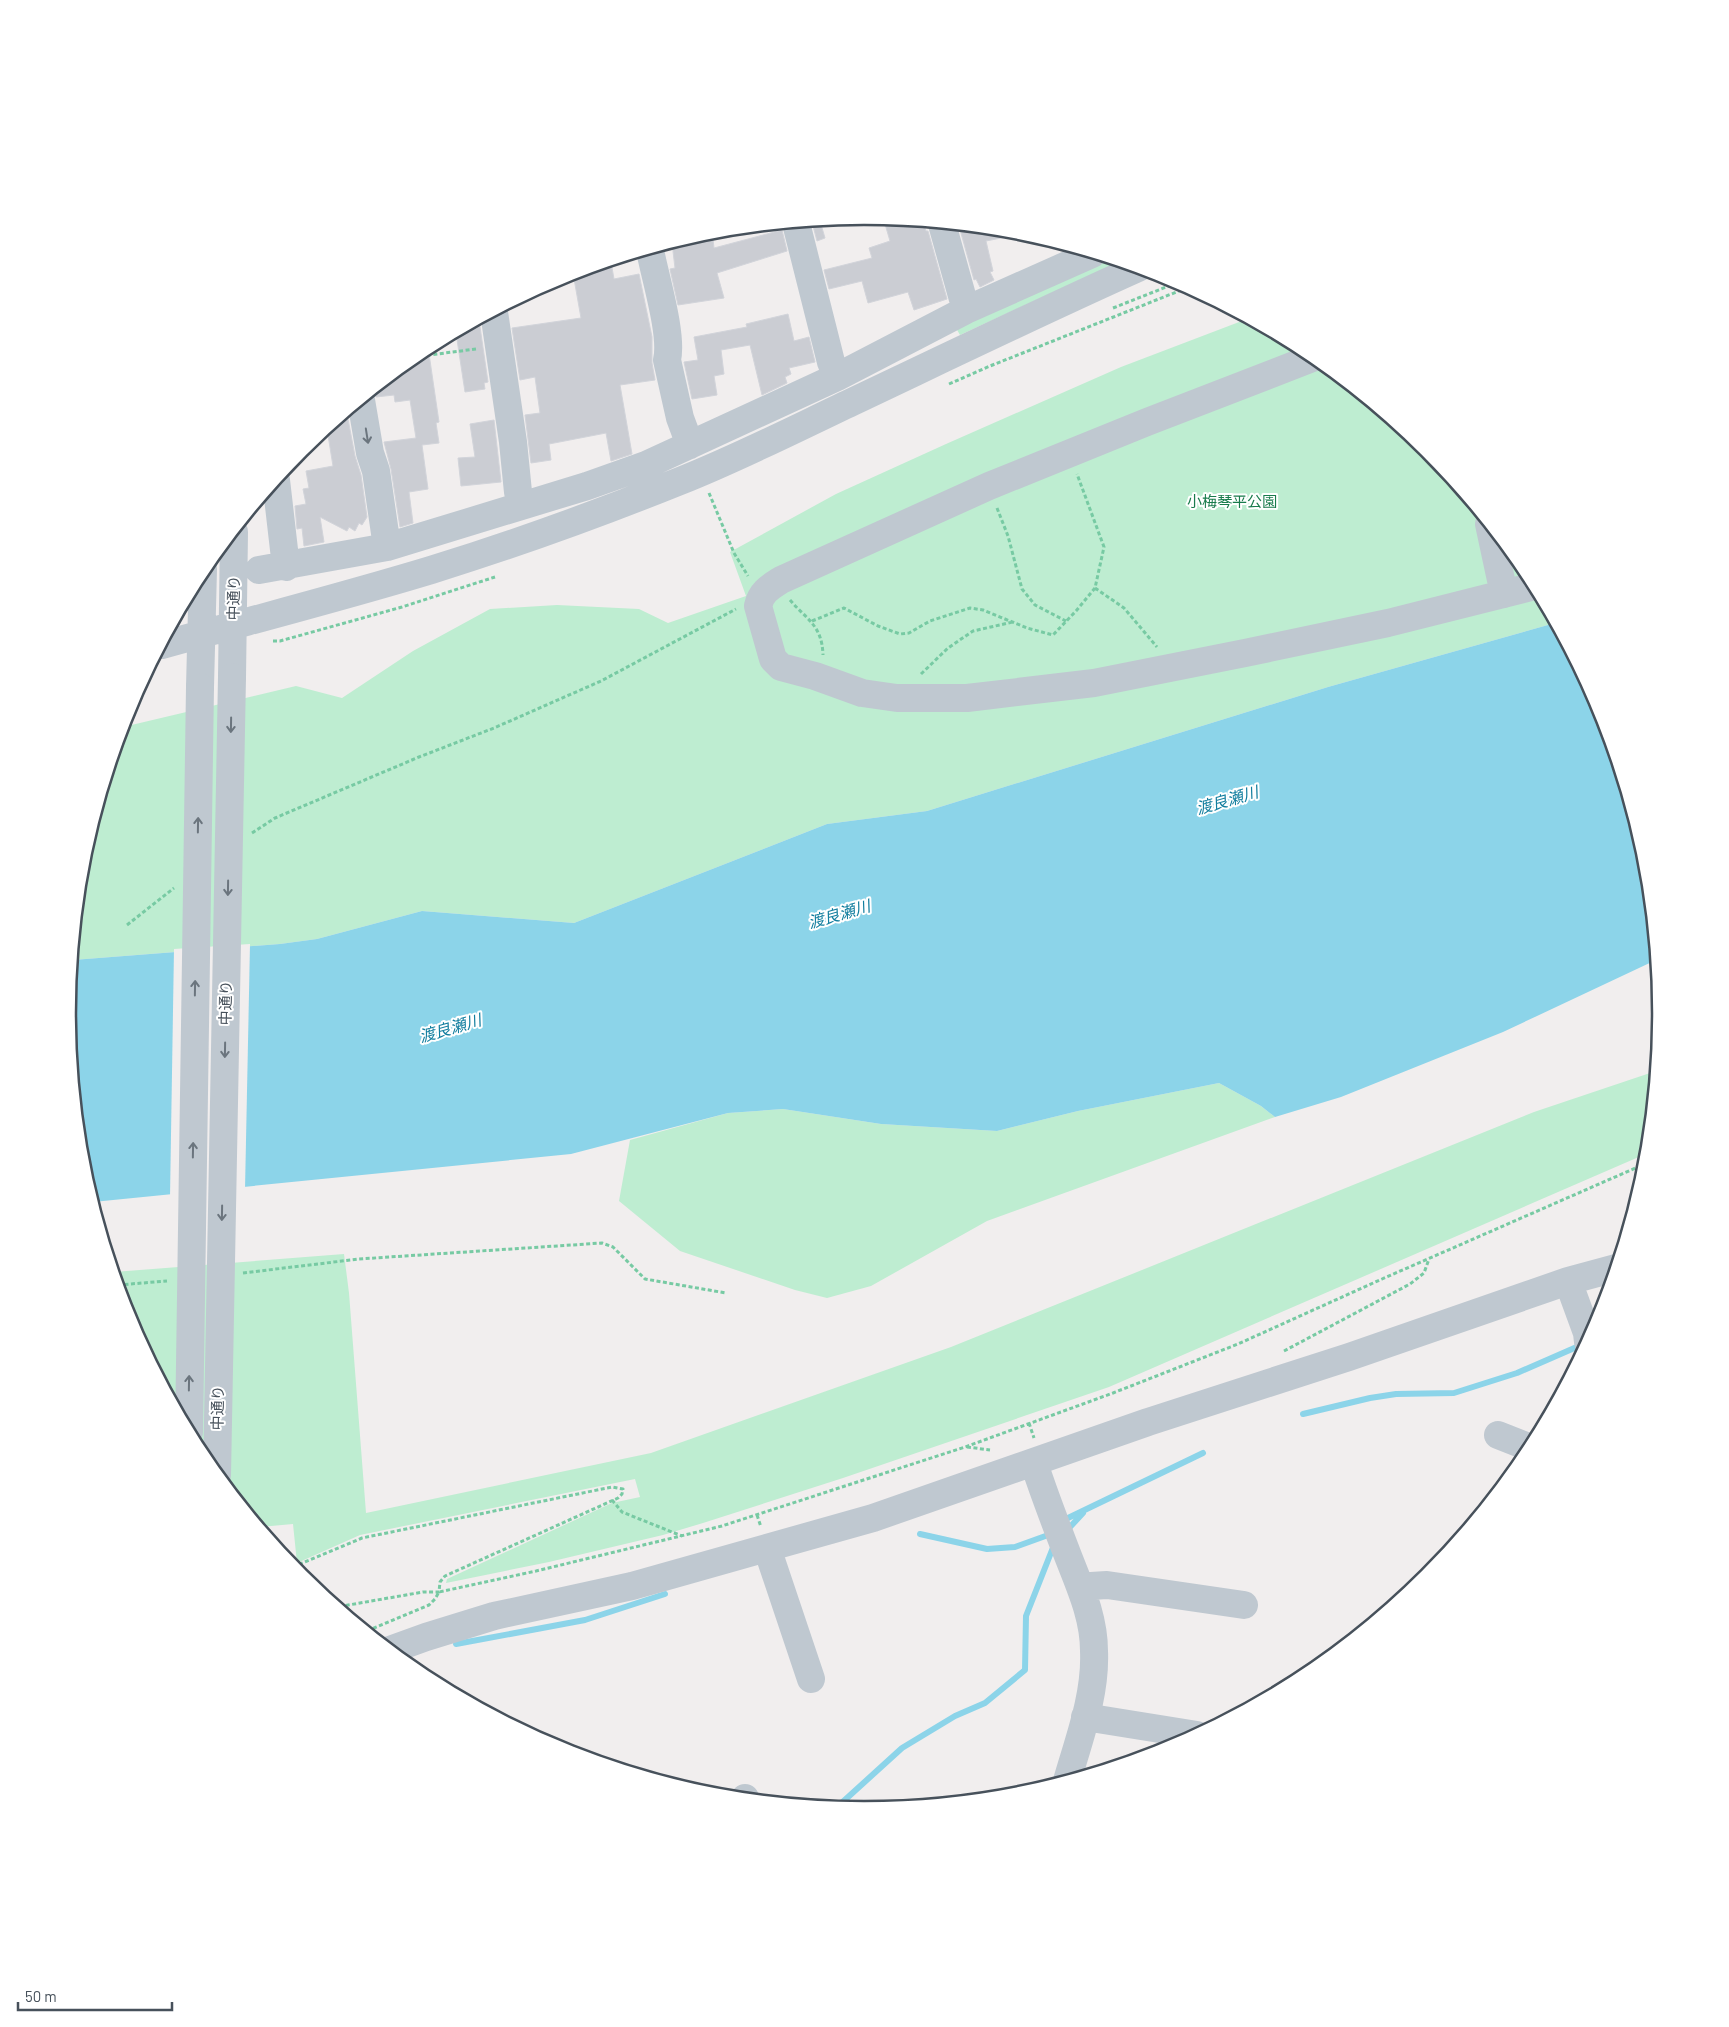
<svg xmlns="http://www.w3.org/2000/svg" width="1729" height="2027" viewBox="0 0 1729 2027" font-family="Barlow,'Noto Sans JP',sans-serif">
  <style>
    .green { fill: #beedd1 }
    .water { fill: #8cd4e9 }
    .pier { fill: #f1eeee }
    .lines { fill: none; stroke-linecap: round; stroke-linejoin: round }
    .stream { stroke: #8cd4e9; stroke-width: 6 }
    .building { fill: #cbcdd3; stroke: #d2d4da }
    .path { stroke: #77caa3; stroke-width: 3; stroke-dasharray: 4 2.5; stroke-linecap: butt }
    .minor { stroke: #bfc8d0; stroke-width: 28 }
    .minor-bridge { stroke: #bfc8d0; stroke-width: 28 }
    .oneway { stroke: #6b757e }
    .labels { text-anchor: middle; stroke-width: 4; stroke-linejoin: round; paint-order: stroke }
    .park-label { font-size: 15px; fill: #197b4c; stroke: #fff }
    .street-label { font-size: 15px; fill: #47515b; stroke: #fff }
    .water-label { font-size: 16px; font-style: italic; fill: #107d9e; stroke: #fff }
    .rim { fill: none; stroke: #47515b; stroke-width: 2.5 }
  </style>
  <rect width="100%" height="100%" fill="#f1eeee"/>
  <!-- green -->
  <path class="green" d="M1108,259L1119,262L960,335L956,328Z
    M1247,319L1308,351L1428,450L1527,571L1555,623L1328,687L927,811L827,824L574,923L422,911L317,939L280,944L73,960L83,858L123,727L296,686L342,698L413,651L490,609L557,605L639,609L668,623L746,596L730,552L836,494L946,444L1121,367Z
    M1656,1071L1648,1153L1109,1387L843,1478L703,1523L663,1535L549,1562L446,1583L447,1579L612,1503L640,1497L635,1479L360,1535L297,1563L293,1524L260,1527L202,1456L128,1318L114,1272L344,1254L349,1293L366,1513L651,1453L951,1347L1534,1112Z
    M1219,1083L1261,1106L1275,1117L987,1221L871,1286L827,1298L795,1290L680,1251L619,1201L630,1140L728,1113L783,1109L881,1124L997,1131L1078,1111Z"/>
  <!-- water -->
  <path class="water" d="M1555,623L1601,709L1646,858L1656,960L1503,1032L1341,1097L1275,1117L1261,1106L1219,1083L1078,1111L997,1131L881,1124L783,1109L728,1113L571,1154L93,1202L83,1169L68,1014L73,960L280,944L317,939L422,911L574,923L827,824L927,811L1328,687Z"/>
  <!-- pier -->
  <path class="pier" d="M250,944L245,1190L170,1197L174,949Z"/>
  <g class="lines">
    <!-- stream -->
    <path class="stream" d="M1303,1414L1370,1398L1396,1394L1454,1393L1517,1373L1579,1346
      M1068,1518L1203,1453
      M1070,1527L1083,1513
      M920,1534L987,1549L1015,1547L1051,1534
      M456,1644L585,1620L665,1594
      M836,1808L902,1748L955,1716L985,1703L1025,1670L1026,1616L1054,1545"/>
  </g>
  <!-- building -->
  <path class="building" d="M900,220L923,222L926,231H928L947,299L914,310L908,292L868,303L862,281L829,289L824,270L872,258L869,248L890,241L885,224Z
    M820,221L825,238L817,241L812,222Z
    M959,226L1015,231L1016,235L986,241L993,271L990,272L994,280L980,287L976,279L974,280Z
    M782,230L787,251L717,273L724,298L678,305L670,269L675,268L672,243L712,231L714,248Z
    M611,262L614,279L639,274L652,337V363L655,380L620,385L632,454L611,461L606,433L549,444L551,460L531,463L525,415L540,413L535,377L520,380L512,328L581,318L573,273Z
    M788,314L794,341L809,337L815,362L789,368L791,374L785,377L787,383L762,395L750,345L721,350L724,374L714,376L717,395L692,399L684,362L698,360L694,337L747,327L746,324Z
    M479,320L488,382L484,383L485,389L465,392L456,333Z
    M428,347L439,422L436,423L439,443L422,445L428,489L409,492L413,523L400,527L391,469L384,442L416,438L410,400L395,402L394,395L376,397L373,391Z
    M348,419L355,456L361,475L367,517L362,525L359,523L355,531L349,527L347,531L320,517L324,542L304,546L302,528L297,529L295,506L306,504L303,489L309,488L306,471L333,466L327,429L335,422Z
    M494,420L501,482L461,486L458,458L475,457L470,424Z"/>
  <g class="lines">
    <!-- path -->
    <path class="path" d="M1113,308L1179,282
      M414,357L476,349
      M949,384L990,366L1189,287
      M709,493L734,553L748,576
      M997,508L1008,536L1022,589L1035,605L1066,621
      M1095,588L1124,608L1157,647
      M790,600C807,620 822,625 823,655
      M812,621L844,608L878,626L900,634L909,633L930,621L970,608L983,610L1027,628L1053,635L1076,611L1095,588L1104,547L1077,474
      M273,641H280L402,607L495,577
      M921,674L948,648L973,631L1013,622
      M252,833L275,818L419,757L494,728L601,681L736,609
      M127,925L174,888
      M243,1273L359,1259L602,1243L613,1247L645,1279L726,1293
      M118,1285L167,1281
      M1284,1351L1410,1284L1424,1273L1429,1259
      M1029,1423L1034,1438
      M967,1447L990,1450
      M612,1500L622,1512L682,1536
      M757,1515L761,1527
      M293,1567L362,1538L612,1487L623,1489L622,1494L618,1498L445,1576L440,1582L439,1592H423L337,1607
      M367,1631L429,1605L435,1599L439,1592L536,1571L722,1526L965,1447L1113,1393L1238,1344L1382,1279L1647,1163"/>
    <!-- minor -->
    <path class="minor" d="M796,223L831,362L837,377
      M942,224L966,310
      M650,250C655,277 673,335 667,360L680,418L690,445
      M494,312L513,442L518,492L524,505
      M1315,357L1147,422L989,486L781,580C770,587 761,592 758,606L773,659L781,667L815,676L862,693L897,698H967L1094,683L1245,653L1388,623L1535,586
      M361,400L370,453L376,471L387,547
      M276,480L286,567
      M1489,524L1504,594
      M259,570L387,547L587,486L646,465L837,377L966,310L1092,254
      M162,645C252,620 342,597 431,570C515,544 598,514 680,481C738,458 795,429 852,402C947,357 1042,311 1138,268
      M232,677L234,532
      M200,687L203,569
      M1568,1281L1587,1333L1588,1342
      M1498,1435L1531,1448
      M1034,1463C1044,1494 1056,1525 1068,1556C1080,1587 1094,1617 1094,1651C1096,1695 1079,1739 1067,1781
      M767,1548L811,1679
      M1082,1589L1091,1586L1107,1585L1244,1605
      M390,1650L426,1637L494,1616L632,1586L873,1518L1148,1422L1349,1357L1568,1281L1616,1268
      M1085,1717L1197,1735
      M744,1799L745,1798"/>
    <!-- minor-bridge -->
    <path class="minor-bridge" d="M189,1432L200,687
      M217,1475L232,677"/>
  </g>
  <!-- one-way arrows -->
  <defs><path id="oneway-shaft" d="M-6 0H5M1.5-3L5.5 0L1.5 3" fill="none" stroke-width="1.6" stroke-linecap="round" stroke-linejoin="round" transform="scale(1.25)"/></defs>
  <g class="oneway">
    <use href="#oneway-shaft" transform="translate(367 436) rotate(81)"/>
    <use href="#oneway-shaft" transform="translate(231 725) rotate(91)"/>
    <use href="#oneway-shaft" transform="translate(198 825) rotate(-89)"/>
    <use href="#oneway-shaft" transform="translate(228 888) rotate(91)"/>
    <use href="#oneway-shaft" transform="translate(195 988) rotate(-89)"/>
    <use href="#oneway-shaft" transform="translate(225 1050) rotate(91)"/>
    <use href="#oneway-shaft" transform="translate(193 1150) rotate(-89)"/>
    <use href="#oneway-shaft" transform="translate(222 1213) rotate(91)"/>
    <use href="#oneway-shaft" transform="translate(189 1383) rotate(-89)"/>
  </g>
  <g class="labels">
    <!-- park labels -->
    <g class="park-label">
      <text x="1232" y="507">小梅琴平公園</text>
    </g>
    <!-- street labels -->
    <g class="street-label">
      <text transform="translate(234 598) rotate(-89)" y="5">中通り</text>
      <text transform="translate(226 1003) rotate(-89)" y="5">中通り</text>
      <text transform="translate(218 1408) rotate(-89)" y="5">中通り</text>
    </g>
    <!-- water labels -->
    <g class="water-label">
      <text transform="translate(1227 800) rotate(-16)" y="6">渡良瀬川</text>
      <text transform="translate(839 914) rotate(-16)" y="6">渡良瀬川</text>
      <text transform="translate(450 1028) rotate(-16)" y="6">渡良瀬川</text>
    </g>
  </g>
  <!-- crop -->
  <path d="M0 0H1729V2027H0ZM76 1013a788 788 0 1 1 1576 0a788 788 0 1 1-1576 0Z" fill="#fff" fill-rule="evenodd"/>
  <path class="rim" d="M76 1013a788 788 0 1 1 1576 0a788 788 0 1 1-1576 0Z"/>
  <!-- scale -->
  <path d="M18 2002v8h154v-8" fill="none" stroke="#47515b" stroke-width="2.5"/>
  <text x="25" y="2002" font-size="15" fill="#47515b" stroke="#ffffff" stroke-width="4" paint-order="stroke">50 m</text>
</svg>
